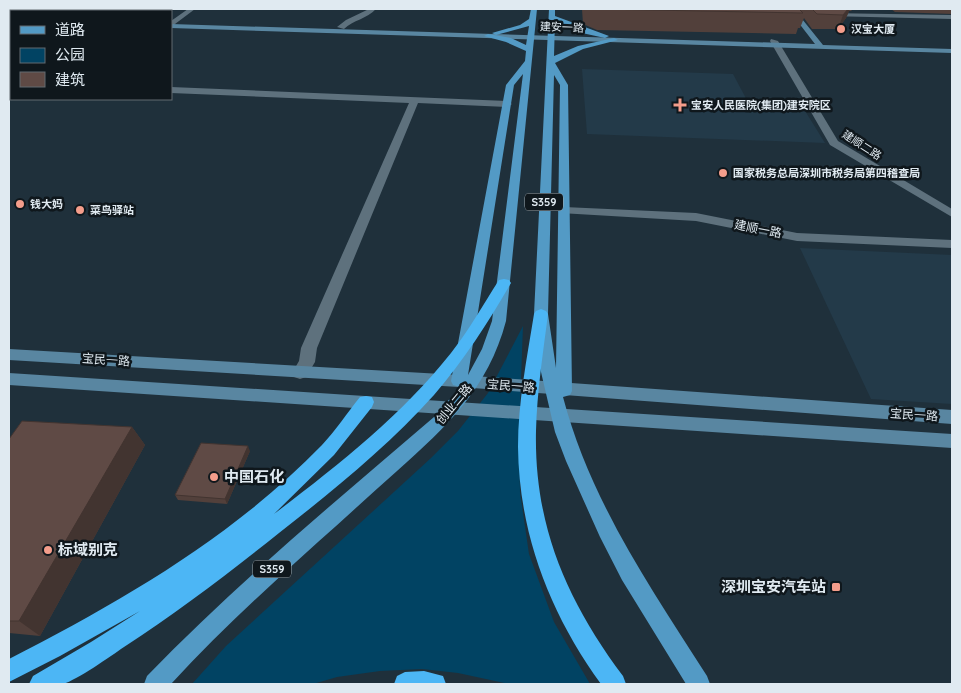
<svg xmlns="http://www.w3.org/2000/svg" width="961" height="693" viewBox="0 0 961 693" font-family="Quicksand,'Noto Sans SC',sans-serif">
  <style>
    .built { fill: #233a49 }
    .green { fill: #014363 }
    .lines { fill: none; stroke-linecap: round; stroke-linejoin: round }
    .street { fill: #5e717d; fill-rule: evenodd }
    .secondary { fill: #5986a1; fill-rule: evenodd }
    .primary { fill: #539ac5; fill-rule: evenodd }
    .highway { fill: #4cb6f5; fill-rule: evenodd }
    .wall { fill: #52403b }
    .shaded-wall { fill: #423430 }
    .building { fill: #5f4a45; stroke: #423430 }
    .poi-dot { fill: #f49d8b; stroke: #0f171c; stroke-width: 2 }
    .labels { text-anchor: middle; stroke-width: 5; stroke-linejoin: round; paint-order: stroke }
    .far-street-label { font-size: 11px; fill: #e0eaf1; stroke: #0f171c }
    .far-poi-label { font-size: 11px; font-weight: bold; fill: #e0eaf1; stroke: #0f171c; text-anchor: start }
    .shield { fill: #0f171c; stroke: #a1abb1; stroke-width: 1 }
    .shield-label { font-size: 11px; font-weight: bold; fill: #e0eaf1 }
    .street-label { font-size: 12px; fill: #e0eaf1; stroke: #0f171c }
    .near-poi-label { font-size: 15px; font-weight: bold; fill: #e0eaf1; stroke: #0f171c; text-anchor: start }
  </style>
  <rect width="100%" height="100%" fill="#1f303b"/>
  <!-- built -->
  <path class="built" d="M582,69L733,74L749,104L802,106L825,143L587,134Z
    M800,248L952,255V404L871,399Z"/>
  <!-- green -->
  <path class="green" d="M523,326L519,433L520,492L529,554L554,622L590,684H509L458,673L422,669L380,671L337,677L313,684H192L226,646L431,458L458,431L488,393Z"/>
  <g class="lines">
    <!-- street -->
    <path class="street" d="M188,9H195L171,27V21Z
      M369,9H376C367,19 353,20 344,29L337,27L346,20Z
      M826,13L952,15V19L828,16L826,15Z
      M771,39L778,41L838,141L952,209V217L830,145L770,41Z
      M9,80H11V86H9Z
      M171,87L507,101L512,104L507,107L418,103L317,348L315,362L306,377L300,379L294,377L292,373L299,361L301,348L409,103L171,93Z
      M564,207L696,213L797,233L952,240V248L797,241L696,221L560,213L558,211L560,209Z"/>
    <!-- secondary -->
    <path class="secondary" d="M788,9H794L823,45L952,49V53L171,28V24L815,44Z
      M9,15H11V19H9Z
      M9,349L459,375L952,410V424L459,387L9,360Z
      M9,373L952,434V448L9,385Z"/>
    <!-- primary -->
    <path class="primary" d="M531,9H537L506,321C488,389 447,426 397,471C370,495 344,519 318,542C267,588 217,634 171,684H144L147,676C237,583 336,501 434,417L460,387L453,385L451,381L506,85L525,61L526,51L506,42L484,36L488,34L511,38L526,45L529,26L496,35L492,33L520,25L529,19ZM523,74L492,321L482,349L468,375L514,85Z
      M549,9H555V16L609,36L605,38L582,33L555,21L554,56L578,46L614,38L618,40L583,49L555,63L568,85L572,391L570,395L563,397C590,500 650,587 707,676L710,684H686L622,580L600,537L566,461L555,432L541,372L534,314ZM554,75L560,85L556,368L548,314Z"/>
    <!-- highway -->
    <path class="highway" d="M504,279L509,280L511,283C488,323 464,360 434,395C388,446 334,490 279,533C229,573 178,612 124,647C111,656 77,680 63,684C54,687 39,685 29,684L33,676L91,642L140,611L60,656L9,682V659C122,601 233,537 322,445C336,430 347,413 360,397L366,396L372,397L374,402L372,407L334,455L274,514C337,466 401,416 451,353C469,330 483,305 499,280Z
      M541,309L546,311L548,314C543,353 537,392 536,431C534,526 567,601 623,676L626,684H601C550,614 519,534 518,447C518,402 527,358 534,314L536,311Z
      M424,671L443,676L446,684H394L397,676L405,672Z"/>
  </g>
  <!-- wall -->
  <path class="wall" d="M582,9H853L851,11H849L846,18L838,29H812L804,18L800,28H798L796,34L597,30L583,24Z
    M891,9H952V14L895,12Z
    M132,427L145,445L40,636L9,633V439Z
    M250,451L227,504L178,500L175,495Z"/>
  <!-- shaded-wall -->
  <path class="shaded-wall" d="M848,9H850L846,18L838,29L843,15Z
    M132,427L145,445L40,636L19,621Z
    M248,446L250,451L227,504L225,499Z"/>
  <!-- building -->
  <path class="building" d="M598,9H799L803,13L599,9Z
    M812,9H848L843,15L817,14Z
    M22,421L132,427L19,621H9V439Z
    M201,443L248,446L225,499L175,495Z"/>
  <!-- markers -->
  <g class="poi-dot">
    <circle cx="841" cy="29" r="5"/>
    <path d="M677.5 97.5h5v5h5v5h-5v5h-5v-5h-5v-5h5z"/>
    <circle cx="723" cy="173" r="5"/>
    <circle cx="20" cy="204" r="5"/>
    <circle cx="80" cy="210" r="5"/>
    <circle cx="214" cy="477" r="5"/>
    <circle cx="48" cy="550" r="5"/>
    <rect x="831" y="582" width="10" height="10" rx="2.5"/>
  </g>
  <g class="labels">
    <!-- far-street labels -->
    <g class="far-street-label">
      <text transform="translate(562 27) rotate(2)" y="4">建安一路</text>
      <text transform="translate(862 145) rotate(33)" y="4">建顺二路</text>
    </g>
    <!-- far-poi labels -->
    <g class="far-poi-label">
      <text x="851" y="33">汉宝大厦</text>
      <text x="691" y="109">宝安人民医院(集团)建安院区</text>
      <text x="733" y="177">国家税务总局深圳市税务局第四稽查局</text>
      <text x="30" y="208">钱大妈</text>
      <text x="90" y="214">菜鸟驿站</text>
    </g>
    <!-- shield labels -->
    <g class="shield">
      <rect x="525" y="193.5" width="38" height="17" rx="4"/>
      <rect x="253" y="560.5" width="38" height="17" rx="4"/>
    </g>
    <g class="shield-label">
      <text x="544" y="206">S359</text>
      <text x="272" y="573">S359</text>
    </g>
    <!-- street labels -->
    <g class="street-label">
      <text transform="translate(758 229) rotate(11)" y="4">建顺一路</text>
      <text transform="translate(106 360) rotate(4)" y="4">宝民一路</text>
      <text transform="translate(511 386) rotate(5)" y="4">宝民一路</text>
      <text transform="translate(454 404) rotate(-50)" y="4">创业二路</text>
      <text transform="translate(914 415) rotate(4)" y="4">宝民一路</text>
    </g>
    <!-- near-poi labels -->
    <g class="near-poi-label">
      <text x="224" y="482">中国石化</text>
      <text x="58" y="555">标域别克</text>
      <text x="826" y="592" text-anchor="end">深圳宝安汽车站</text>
    </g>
  </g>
  <!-- border -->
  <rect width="961" height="693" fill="none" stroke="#e0eaf1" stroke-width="20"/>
  <!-- legend -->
  <rect x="10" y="10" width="162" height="90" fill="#0f171c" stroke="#636b71"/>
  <rect x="20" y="26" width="25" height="8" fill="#539ac5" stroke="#636b71"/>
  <text x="55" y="35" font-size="15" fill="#e0eaf1">道路</text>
  <rect x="20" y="48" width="25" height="15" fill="#014363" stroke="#636b71"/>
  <text x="55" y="60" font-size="15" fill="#e0eaf1">公园</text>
  <rect x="20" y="72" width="25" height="15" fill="#5f4a45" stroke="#636b71"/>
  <text x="55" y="85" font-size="15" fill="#e0eaf1">建筑</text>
</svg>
